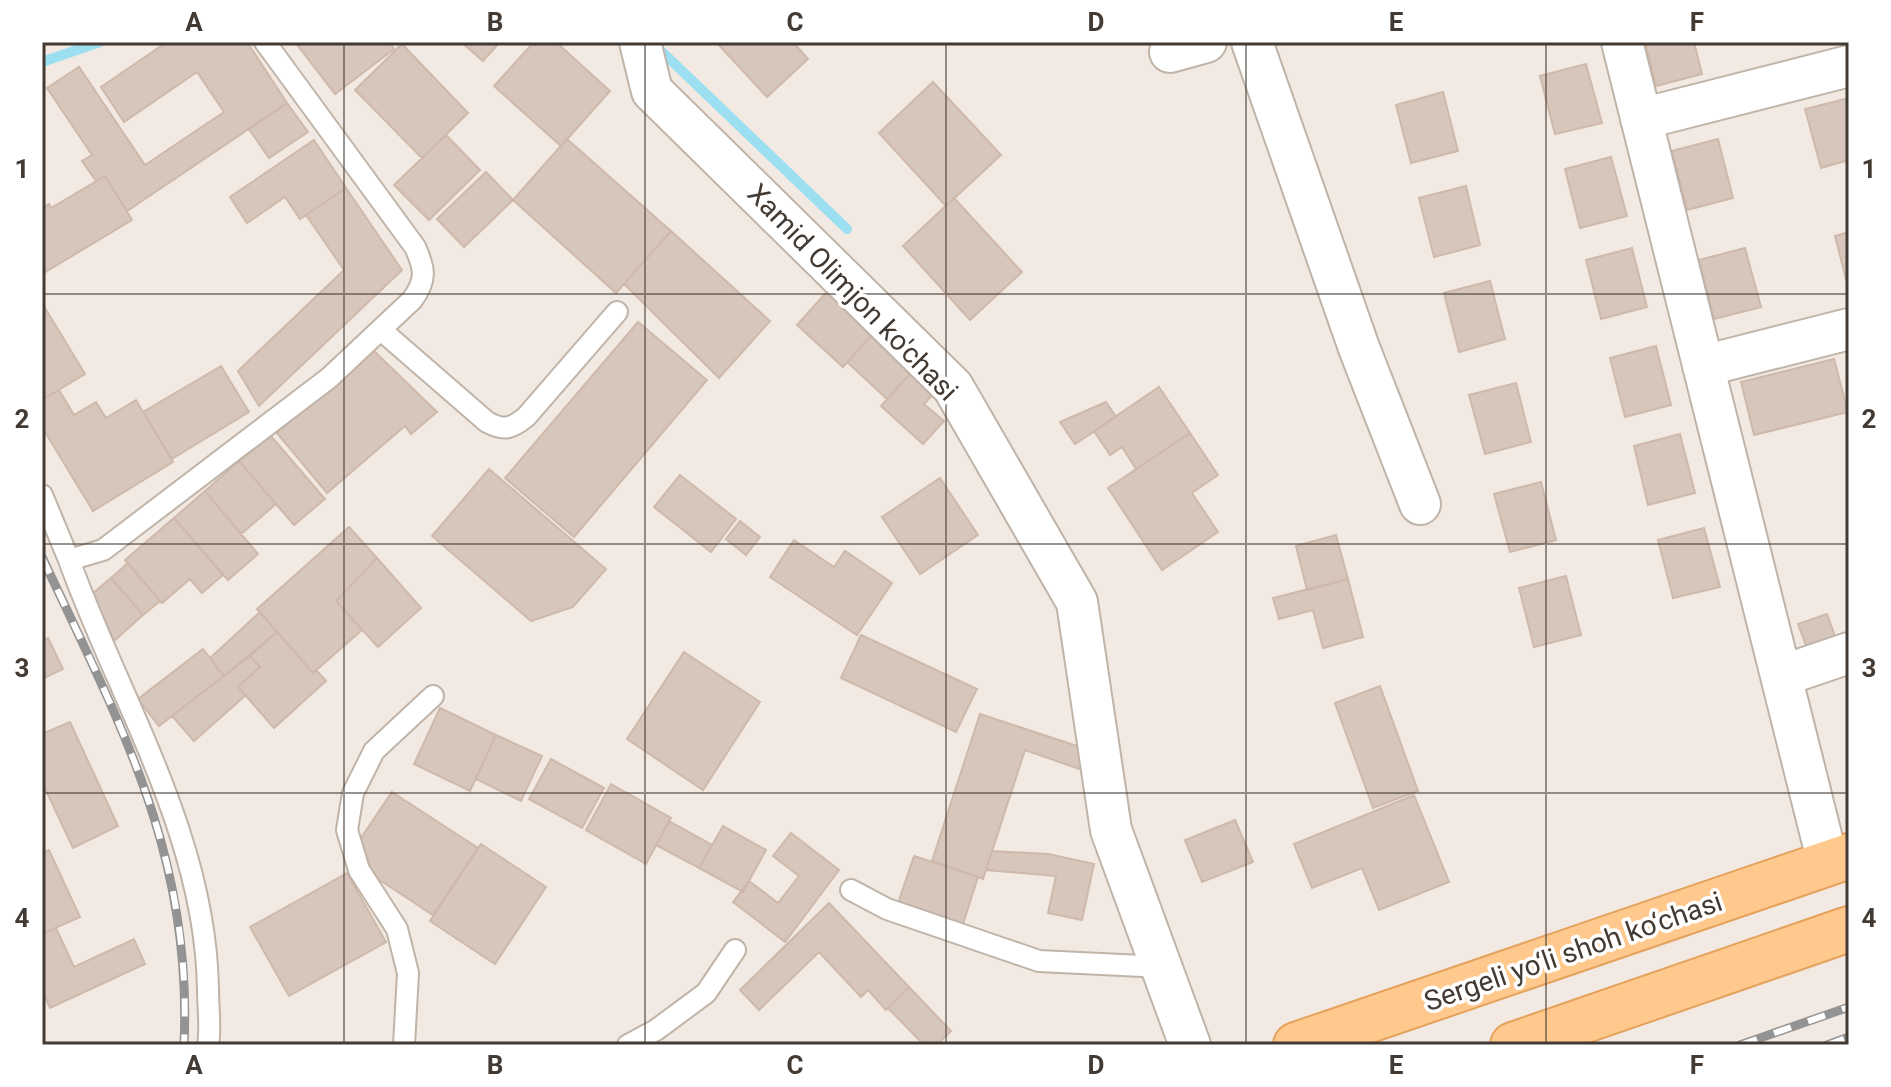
<svg xmlns="http://www.w3.org/2000/svg" width="1891" height="1087" viewBox="0 0 1891 1087" font-family="Roboto,sans-serif">
  <style>
    .lines { fill: none; stroke-linecap: round; stroke-linejoin: round }
    .stream { stroke: #9cdff1; stroke-width: 10 }
    .building { fill: #d6c6bb; stroke: #ceb9ab; stroke-width: 2 }
    .service-casing { stroke: #c0b3a8; stroke-width: 24 }
    .minor-casing { stroke: #c0b3a8; stroke-width: 44 }
    .primary-casing { stroke: #e5a25d; stroke-width: 48 }
    .service { stroke: #fff; stroke-width: 20 }
    .minor { stroke: #fff; stroke-width: 40 }
    .primary { stroke: #ffc98e; stroke-width: 44 }
    .rail-casing { stroke: #939393; stroke-width: 9 }
    .rail { stroke: #fff; stroke-width: 6; stroke-dasharray: 18; stroke-linecap: butt }
    .grid { fill: none; stroke: #433a33; stroke-width: 2; stroke-opacity: 0.55 }
    .labels { text-anchor: middle; stroke-width: 7; stroke-linejoin: round; paint-order: stroke }
    .street-label { font-size: 28px; fill: #433a33; stroke: #fff }
    .neatline { fill: none; stroke: #433a33; stroke-width: 3 }
    .grid-label { font-size: 26px; text-anchor: middle; font-weight: bold; fill: #433a33 }
  </style>
  <rect width="100%" height="100%" fill="#f2eae2"/>
  <g class="lines">
    <!-- stream -->
    <path class="stream" d="M655,45L847,229
      M42,62L100,42"/>
  </g>
  <!-- building -->
  <path class="building" d="M167,42H247L287,103L127,211L105,176L96,181L82,161L92,155L47,88L79,67L145,165L224,112L197,72L124,122L101,87Z
    M295,42H389L394,49L335,94Z
    M461,42H500L483,61Z
    M534,42H556L610,91L561,146L494,86Z
    M716,42H793L808,59L767,97Z
    M1645,42H1694L1702,74L1656,86Z
    M402,44L468,113L422,158L355,90Z
    M1586,64L1602,123L1555,134L1540,76Z
    M933,82L1001,155L946,206L879,133Z
    M1443,92L1458,151L1411,163L1396,105Z
    M1849,98V160L1821,168L1805,109Z
    M287,103L308,132L269,158L249,129Z
    M446,135L480,170L429,220L394,185Z
    M567,139L671,231L616,293L513,200Z
    M1718,139L1733,198L1687,210L1672,151Z
    M314,140L346,188L300,219L285,197L247,223L230,197Z
    M1611,157L1627,216L1580,228L1565,169Z
    M486,172L513,200L464,247L437,219Z
    M105,176L132,220L42,274V208L49,204L51,208Z
    M1466,186L1480,245L1434,257L1419,198Z
    M346,188L402,270L259,406L238,371L344,270L306,215Z
    M954,198L1022,272L970,320L903,246Z
    M671,231L770,321L719,378L624,284Z
    M1849,232V291L1835,236Z
    M1632,248L1647,307L1601,319L1586,260Z
    M1745,248L1761,307L1714,319L1699,260Z
    M1490,281L1505,339L1459,352L1444,293Z
    M833,285L879,327L843,367L797,325Z
    M42,303L85,374L42,400Z
    M638,322L707,380L574,537L505,478Z
    M879,327L919,364L887,399L847,362Z
    M1656,346L1671,405L1625,417L1610,358Z
    M373,350L437,412L411,434L405,426L327,493L277,433Z
    M1834,359L1848,412L1754,435L1741,382Z
    M221,366L249,412L172,459L143,412Z
    M917,366L940,387L924,404L944,421L923,444L881,406Z
    M1516,383L1531,442L1485,454L1469,395Z
    M1159,387L1190,433L1136,469L1122,447L1110,455L1094,431Z
    M59,390L74,415L96,402L106,418L136,400L173,462L93,511L42,427V400Z
    M1106,402L1116,417L1075,444L1060,422Z
    M1190,433L1218,475L1192,493L1218,532L1162,570L1108,488Z
    M1680,434L1695,493L1648,505L1634,446Z
    M270,435L325,499L294,525L239,461Z
    M239,461L276,504L241,534L205,491Z
    M489,469L606,569L573,607L531,621L432,536Z
    M680,475L736,519L711,552L654,507Z
    M940,478L978,535L920,574L882,517Z
    M1541,482L1556,540L1510,552L1494,494Z
    M205,491L258,554L228,580L174,518Z
    M174,518L223,575L202,593L190,579L162,603L125,560Z
    M740,521L760,537L746,555L726,539Z
    M349,527L377,558L336,601L362,630L313,673L257,609Z
    M1704,528L1720,587L1673,598L1658,540Z
    M1336,535L1348,579L1307,590L1296,546Z
    M794,540L834,567L845,551L892,583L857,635L770,577Z
    M377,558L421,608L378,647L336,601Z
    M128,563L160,601L143,615L111,578Z
    M1566,576L1581,635L1534,647L1519,588Z
    M111,578L143,615L114,641L92,594Z
    M1348,579L1363,637L1323,648L1313,610L1279,619L1273,598Z
    M260,612L277,632L224,676L210,658Z
    M1827,614L1836,639L1807,648L1798,624Z
    M277,632L313,673L316,670L326,681L274,728L238,687L260,667L250,656Z
    M861,635L977,689L956,732L841,678Z
    M48,638L63,669L42,679V641Z
    M203,649L224,676L159,726L138,699Z
    M684,652L760,702L703,790L627,739Z
    M250,656L260,667L238,687L246,695L194,741L172,716Z
    M1380,686L1418,791L1373,808L1335,703Z
    M440,708L496,735L470,791L414,764Z
    M980,714L1095,752L1088,772L1025,750L983,879L932,861Z
    M70,722L118,826L73,848L42,782V734Z
    M496,735L542,756L521,801L476,779Z
    M551,759L604,788L582,828L529,799Z
    M611,784L671,818L646,864L586,830Z
    M392,792L478,848L433,915L366,871L359,841Z
    M1414,795L1449,882L1379,910L1362,868L1312,888L1294,844Z
    M1235,820L1253,862L1202,882L1185,840Z
    M669,821L712,845L699,868L656,845Z
    M723,826L766,850L743,892L699,868Z
    M791,833L839,870L785,942L733,902L749,881L778,903L799,876L773,856Z
    M481,844L546,887L495,964L430,921Z
    M49,850L80,917L42,934V853Z
    M992,851L1048,854L1094,864L1082,920L1048,913L1056,876L986,870Z
    M914,856L978,877L962,927L897,906Z
    M347,873L386,942L289,996L250,927Z
    M829,903L909,987L886,1010L868,990L861,997L819,952L759,1010L740,990Z
    M56,928L74,967L134,939L145,964L50,1008L42,991V934Z
    M909,987L951,1031L937,1045H924L888,1008Z"/>
  <g class="lines">
    <!-- service casing -->
    <g class="service-casing">
      <path id="service" d="M381,330L487,422C504,431 511,429 526,417L617,312
        M42,495L69,560L103,550L329,378L412,300C427,280 425,269 415,247L265,42
        M69,560C120,701 206,836 208,990C208,1008 211,1028 208,1045
        M851,890L887,909L1039,961L1163,967
        M404,1045L408,973L397,929L359,870L347,830L353,793L374,751L433,696
        M628,1045L656,1030L706,993L735,950"/>
    </g>
    <!-- minor casing -->
    <g class="minor-casing">
      <path id="minor" d="M640,42L652,91L953,387L1077,602L1111,830L1190,1045
        M1252,42L1359,348L1420,504
        M1622,42L1828,863
        M1170,52L1206,42
        M1641,119L1849,66
        M1703,366L1849,329
        M1781,676L1849,653"/>
    </g>
    <!-- primary casing -->
    <g class="primary-casing">
      <path id="primary" d="M1296,1045L1849,856
        M1513,1045L1849,929"/>
    </g>
    <!-- service -->
    <use href="#service" class="service"/>
    <!-- minor -->
    <use href="#minor" class="minor"/>
    <!-- primary -->
    <use href="#primary" class="primary"/>
    <!-- rail casing -->
    <g class="rail-casing">
      <path id="rail" d="M42,557C120,724 193,855 184,1045
        M1740,1045L1849,1007
        M1827,1045L1849,1037"/>
    </g>
    <!-- rail -->
    <use href="#rail" class="rail"/>
  </g>
  <!-- grid -->
  <path class="grid" d="M344,42V1045M645,42V1045M946,42V1045M1246,42V1045M1546,42V1045M42,294H1849M42,544H1849M42,793H1849"/>
  <g class="labels">
    <!-- street labels -->
    <g class="street-label">
      <text transform="translate(853 292) rotate(46)" y="10">Xamid Olimjon ko'chasi</text>
      <text transform="translate(1573 951) rotate(-19)" y="10">Sergeli yo‘li shoh ko‘chasi</text>
    </g>
  </g>
  <!-- border -->
  <rect width="1891" height="1087" fill="none" stroke="#ffffff" stroke-width="88"/>
  <rect x="44" y="44" width="1803" height="999" class="neatline"/>
  <g class="grid-label">
    <text x="194" y="31">A</text>
    <text x="495" y="31">B</text>
    <text x="795" y="31">C</text>
    <text x="1096" y="31">D</text>
    <text x="1396" y="31">E</text>
    <text x="1697" y="31">F</text>
    <text x="22" y="178">1</text>
    <text x="1869" y="178">1</text>
    <text x="22" y="428">2</text>
    <text x="1869" y="428">2</text>
    <text x="22" y="677">3</text>
    <text x="1869" y="677">3</text>
    <text x="22" y="927">4</text>
    <text x="1869" y="927">4</text>
    <text x="194" y="1074">A</text>
    <text x="495" y="1074">B</text>
    <text x="795" y="1074">C</text>
    <text x="1096" y="1074">D</text>
    <text x="1396" y="1074">E</text>
    <text x="1697" y="1074">F</text>
  </g>
</svg>
